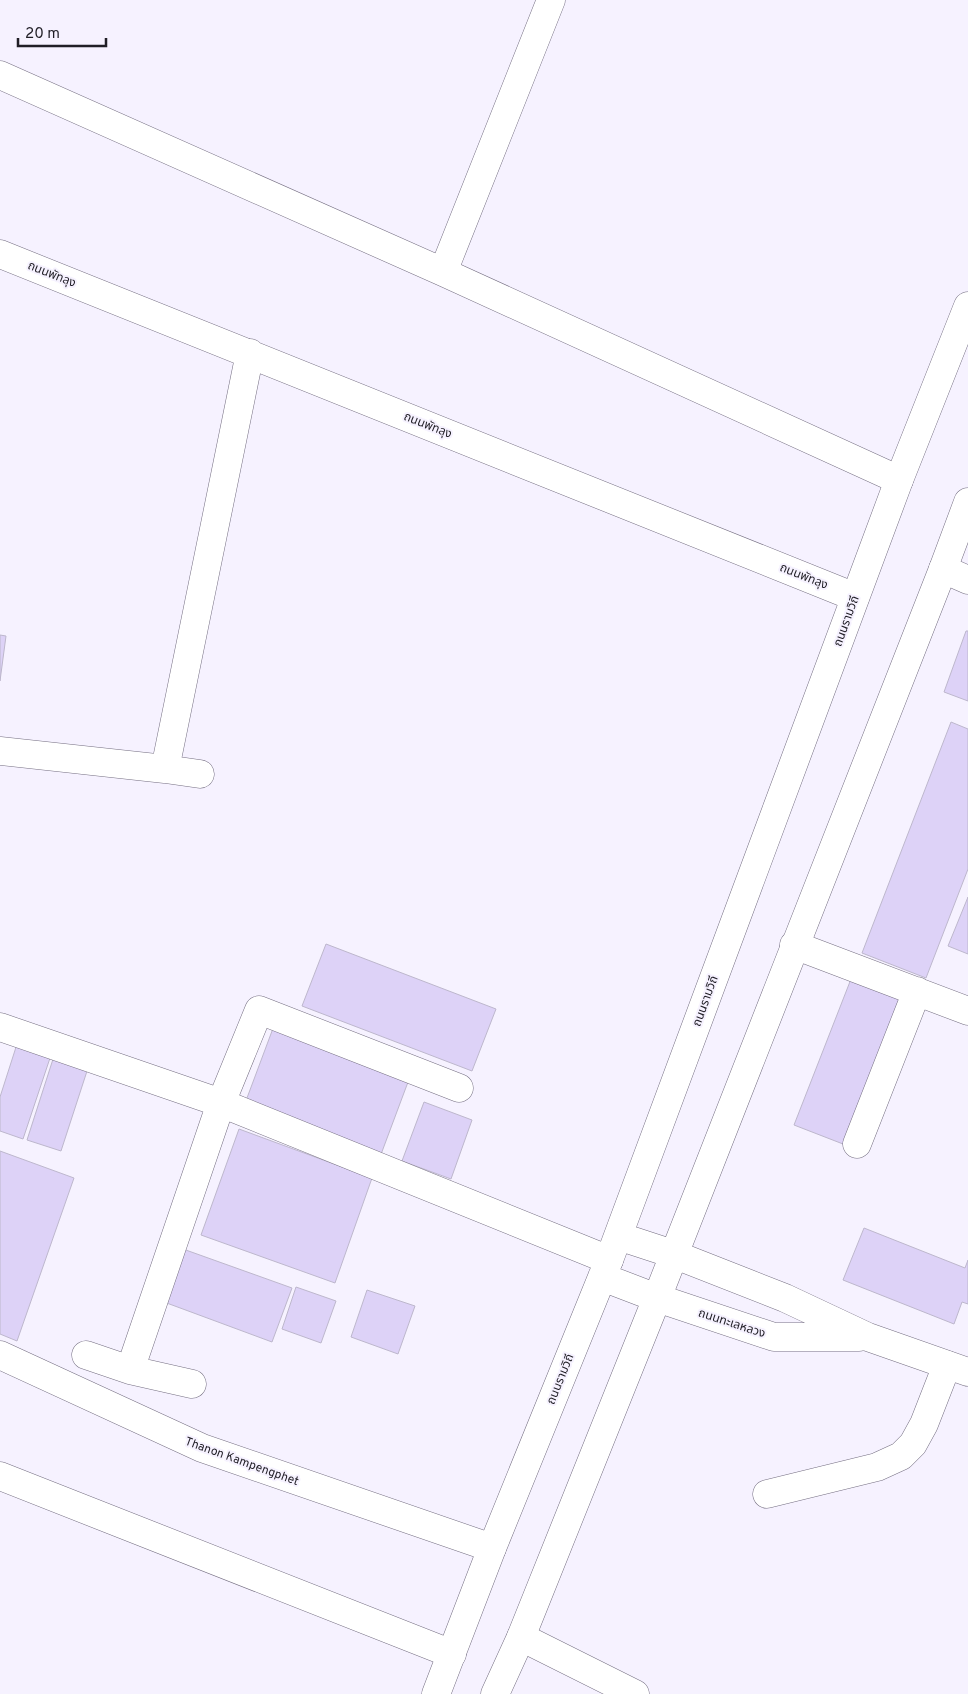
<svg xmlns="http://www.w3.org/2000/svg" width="968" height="1694" viewBox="0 0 968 1694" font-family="Overpass,'Noto Sans Thai',sans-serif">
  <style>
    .building { fill: #ddd2f7; stroke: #bdb7cc }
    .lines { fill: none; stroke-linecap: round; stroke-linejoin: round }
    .minor-casing { stroke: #756f82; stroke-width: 29 }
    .major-casing { stroke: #756f82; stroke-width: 29 }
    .minor { stroke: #fff; stroke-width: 28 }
    .major { stroke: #fff; stroke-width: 28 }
    .labels { text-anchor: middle; stroke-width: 4; stroke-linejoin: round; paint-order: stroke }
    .street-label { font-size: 12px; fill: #201e26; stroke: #f6f2ff }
  </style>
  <rect width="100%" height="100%" fill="#f6f2ff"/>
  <!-- building -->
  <path class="building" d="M966,631H968V701L944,692Z
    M0,635L6,636L0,681Z
    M951,722L968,729V869L926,978L862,953Z
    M968,897V954L948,946Z
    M326,944L496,1009L472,1071L302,1006Z
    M851,979L900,998L843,1144L794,1125Z
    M275,1023L411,1074L380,1157L244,1106Z
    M17,1044L51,1055L23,1139L0,1131V1097Z
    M54,1056L88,1068L61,1151L27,1140Z
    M424,1102L472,1120L451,1179L402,1161Z
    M239,1129L372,1178L335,1283L201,1235Z
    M0,1151L74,1178L17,1341L0,1334Z
    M864,1228L965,1268L968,1260V1304L962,1302L954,1324L843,1280Z
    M183,1249L292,1288L272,1342L164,1302Z
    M296,1287L336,1301L321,1343L282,1329Z
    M367,1290L415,1306L398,1354L351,1337Z"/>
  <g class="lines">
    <!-- minor casing -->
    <g class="minor-casing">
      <path id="minor" d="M0,75L443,272L899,480
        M0,254L855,597
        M443,272L551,0
        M943,569L968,580
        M0,751L165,769L250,353
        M165,769L200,774
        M794,945L968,1011
        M0,1027L221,1103L609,1260
        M857,1144L917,991
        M0,1355L202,1448L492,1548
        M86,1355L130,1370L192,1384
        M130,1370L221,1103L259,1010L459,1088
        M0,1476L452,1654
        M767,1494L877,1467L901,1456L913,1444L924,1424L947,1365
        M521,1637L635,1694"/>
    </g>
    <!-- major casing -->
    <g class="major-casing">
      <path id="major" d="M618,1236L673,1254L785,1298L868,1337L968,1372
        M602,1277L657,1298L774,1337H859
        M436,1694L492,1548L609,1260L899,480L968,306
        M495,1694L521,1637L657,1298L943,569L968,502"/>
    </g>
    <!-- minor -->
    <use href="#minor" class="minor"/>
    <!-- major -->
    <use href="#major" class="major"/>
  </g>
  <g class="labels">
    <!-- street labels -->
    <g class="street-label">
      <text transform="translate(52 274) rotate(22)" y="4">ถนนพัทลุง</text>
      <text transform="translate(428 425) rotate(22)" y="4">ถนนพัทลุง</text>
      <text transform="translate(804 576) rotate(22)" y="4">ถนนพัทลุง</text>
      <text transform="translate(846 621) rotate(-70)" y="4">ถนนรามวิถี</text>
      <text transform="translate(705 1001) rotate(-70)" y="4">ถนนรามวิถี</text>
      <text transform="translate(732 1323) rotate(18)" y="4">ถนนทะเลหลวง</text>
      <text transform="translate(560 1379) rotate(-68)" y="4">ถนนรามวิถี</text>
      <text transform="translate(242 1461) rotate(20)" y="4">Thanon Kampengphet</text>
    </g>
  </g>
  <!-- scale -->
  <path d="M18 38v8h88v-8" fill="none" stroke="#201e26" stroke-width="2.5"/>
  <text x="25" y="38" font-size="15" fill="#201e26" stroke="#f6f2ff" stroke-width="4" paint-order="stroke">20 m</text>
</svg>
